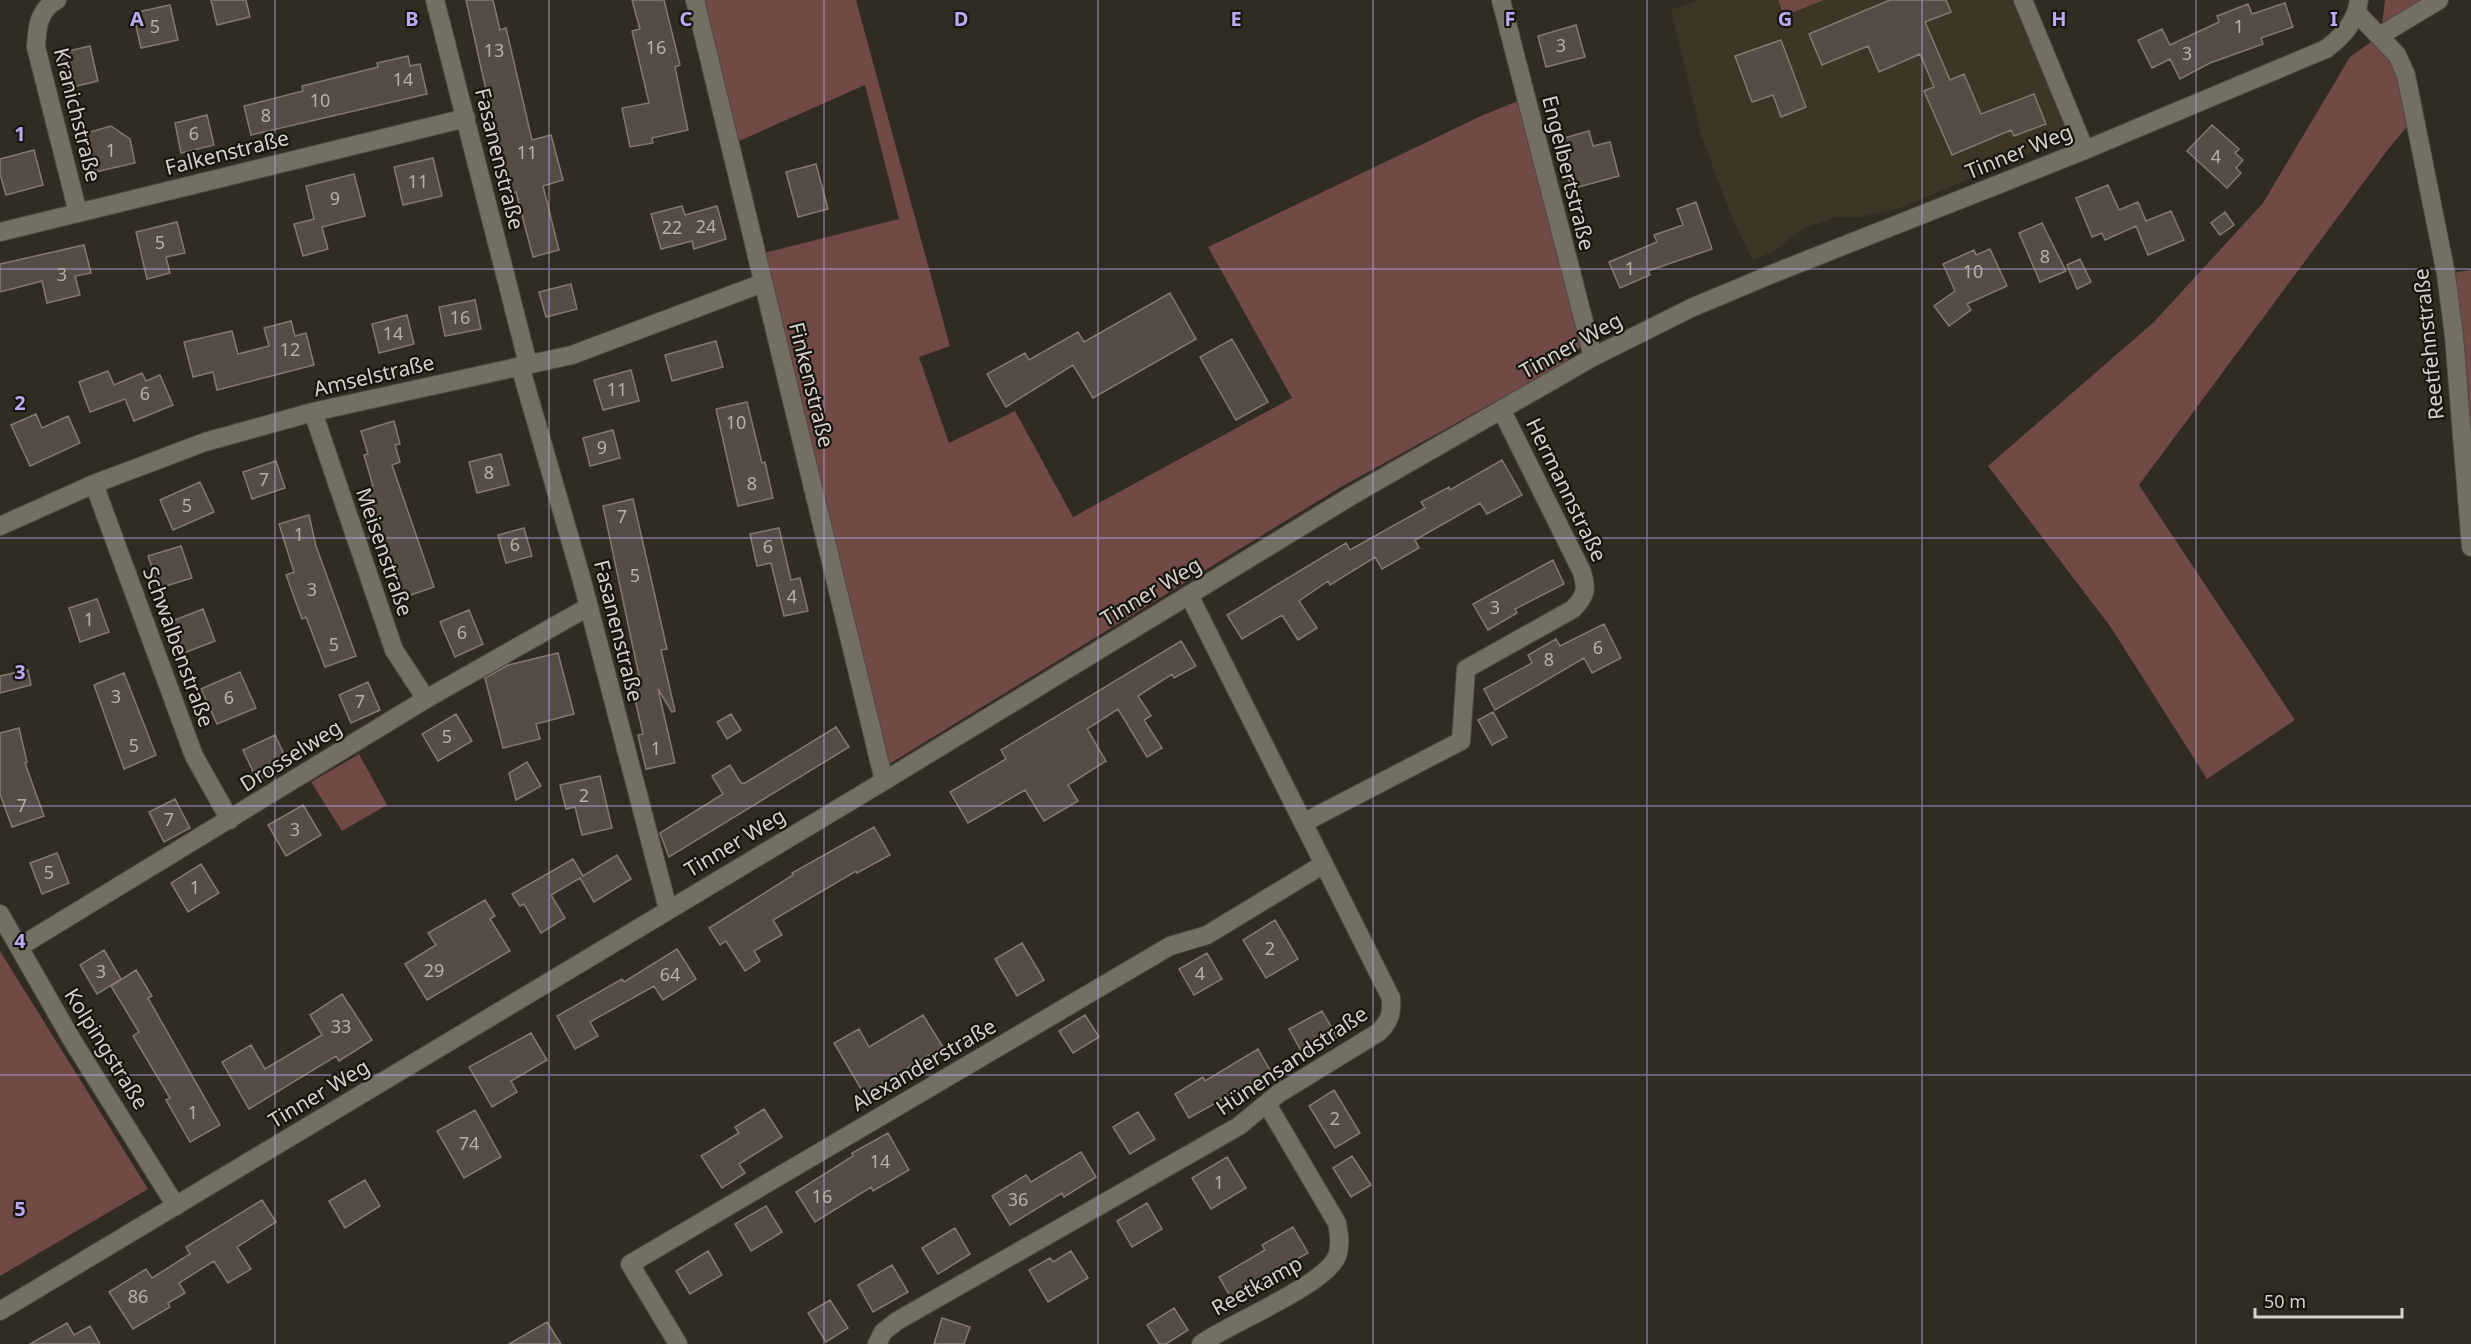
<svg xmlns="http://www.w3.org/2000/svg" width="2471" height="1344" viewBox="0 0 2471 1344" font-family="'Noto Sans',sans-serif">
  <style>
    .built { fill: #3d3626 }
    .green { fill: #714945 }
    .building { fill: #574c45; stroke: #847870; stroke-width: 1.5 }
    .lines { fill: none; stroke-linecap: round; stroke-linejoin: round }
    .street-casing { stroke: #4e4a41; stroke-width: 20 }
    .secondary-casing { stroke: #4e4a41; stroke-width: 20 }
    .street { stroke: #746f63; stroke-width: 18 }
    .secondary { stroke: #746f63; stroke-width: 18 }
    .grid { fill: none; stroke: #bda9f5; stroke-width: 1.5; stroke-opacity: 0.55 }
    .labels { text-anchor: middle; stroke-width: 4.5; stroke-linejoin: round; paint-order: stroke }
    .number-label { font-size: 18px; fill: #b6b0aa }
    .street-label { font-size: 21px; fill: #d5d2cb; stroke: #171510 }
    .grid-label { font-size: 20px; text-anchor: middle; font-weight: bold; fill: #bda9f5; stroke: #171510; stroke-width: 4.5; stroke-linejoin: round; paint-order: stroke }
  </style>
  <rect width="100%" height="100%" fill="#312c22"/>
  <!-- built -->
  <path class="built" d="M1700,0H1778L1784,16L1824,0H2018L2076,134L1900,208L1860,217H1836L1802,229L1773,252L1753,260L1735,225L1701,135L1671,10Z"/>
  <!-- green -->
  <path class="green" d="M695,0H856L950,346L919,357L949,443L1015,411L1073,517L1292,398L1208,247L1481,116L1525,98L1587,341L1563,364L1341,487L881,769L756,255L899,219L865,85L730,145Z
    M1778,0H1824L1784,16Z
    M2385,0H2439L2381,35L2415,117L2389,148L2139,485L2295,720L2207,779L2110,626L1988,466L2154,322L2263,203L2350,57L2381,35Z
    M2471,270V547L2446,274Z
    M359,754L387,805L342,831L311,782Z
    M0,951L148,1189L0,1276Z"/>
  <!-- building -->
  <path class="building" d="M211,0H246L250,17L217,25Z
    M466,0H493L500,30L506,28L532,140L551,135L563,180L543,186L559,250L533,257L516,192L509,194Z
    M632,0H664L680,65L675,67L688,130L652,138L653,143L630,147L622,108L649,103L632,31L640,29Z
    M1890,0H1946L1951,12L1925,22L1950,80L1964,74L1981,114L2034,94L2046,124L2014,136L2011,130L1952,155L1924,91L1934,87L1920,54L1879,72L1868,46L1822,65L1809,34Z
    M2285,3L2293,27L2261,38L2263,44L2210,63L2180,79L2170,59L2152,68L2138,40L2162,29L2170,45L2219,22L2217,16L2248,4L2252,14Z
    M170,5L178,40L141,48L133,13Z
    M1576,25L1585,57L1546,67L1538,36Z
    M1781,40L1806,107L1781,117L1773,95L1752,102L1735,56Z
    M90,46L98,81L69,88L60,53Z
    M408,56L410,66L420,64L427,94L251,135L244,106L303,91L302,86L378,67L377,63Z
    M207,115L214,145L181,153L175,123Z
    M2212,125L2239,149L2235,153L2243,160L2236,168L2241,173L2227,188L2187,151Z
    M111,126L130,139L135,163L95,172L86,133Z
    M1589,131L1593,146L1610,142L1619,176L1571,189L1557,140Z
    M34,150L43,185L6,195L0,174V159Z
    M433,158L442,196L403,205L394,167Z
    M816,164L828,209L798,217L786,172Z
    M354,174L365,216L322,227L328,249L303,256L294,224L314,219L306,186Z
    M2108,185L2119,210L2138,202L2146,221L2171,211L2184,240L2148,255L2136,226L2105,240L2102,233L2092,237L2076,198Z
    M1696,202L1712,249L1648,271L1650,275L1620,288L1609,262L1657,242L1654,235L1683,225L1677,209Z
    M682,206L685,215L717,206L726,239L694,249L692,241L661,249L651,214Z
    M2225,212L2234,225L2220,235L2211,223Z
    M177,222L185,253L166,257L170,273L147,279L136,232Z
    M2042,223L2066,271L2040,282L2019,233Z
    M84,245L91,273L75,276L80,295L47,303L42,281L0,292V264Z
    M1990,249L2007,286L1967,304L1971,310L1949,326L1934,306L1955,291L1943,264L1974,250L1976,255Z
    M2080,259L2091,282L2077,289L2067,265Z
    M571,284L577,309L546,317L539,292Z
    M1170,293L1196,339L1093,398L1073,365L1006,407L987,374L1025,353L1029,360L1078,332L1084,342Z
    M475,300L481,329L445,336L439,307Z
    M407,315L414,344L379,353L372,324Z
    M291,321L295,336L306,333L314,365L217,390L213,372L193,377L184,342L232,331L238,354L269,346L264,328Z
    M1232,339L1268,402L1236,420L1200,357Z
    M716,341L723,367L672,381L665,355Z
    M631,370L639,401L603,410L594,380Z
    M108,371L114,385L142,373L146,381L160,375L173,405L134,421L125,399L90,412L79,382Z
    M747,402L762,463L765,462L773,498L738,506L716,409Z
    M36,414L42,428L68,416L80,443L30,466L11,425Z
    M394,421L400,444L395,445L400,462L392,465L434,587L402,598L367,488L373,486L364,455L368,454L361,431Z
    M613,430L620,458L590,466L583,438Z
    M501,454L509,485L477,493L469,462Z
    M1502,460L1522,495L1487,514L1480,503L1415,540L1419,548L1382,569L1375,557L1330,585L1328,581L1299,601L1317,628L1298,640L1282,615L1242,639L1227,615L1346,543L1350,550L1425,508L1421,502L1449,487L1450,490Z
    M276,461L285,488L252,499L243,472Z
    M200,482L214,512L173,530L160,500Z
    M633,499L667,649L661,650L675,711L672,712L658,689L675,763L646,769L638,735L643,734L630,678L639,676L603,506Z
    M309,515L316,546L356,656L325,667L306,617L302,619L286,575L294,572L279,524Z
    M524,528L532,556L506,563L498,535Z
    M779,528L791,580L800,578L808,611L784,616L771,563L757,566L750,534Z
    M181,546L192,578L159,588L148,556Z
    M1553,560L1564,584L1515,609L1517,613L1488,630L1473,604Z
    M97,599L109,632L80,642L69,608Z
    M203,609L215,641L184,653L172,621Z
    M469,610L483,644L455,657L440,622Z
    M1604,624L1621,658L1592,673L1584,658L1495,710L1484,689L1532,663L1528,655L1556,639L1560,646Z
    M1181,641L1196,666L1174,678L1172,674L1138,696L1151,716L1144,720L1162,748L1147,757L1118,709L1087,729L1106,761L1068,785L1078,801L1044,821L1025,790L968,823L950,792L1006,759L1001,750Z
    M558,653L574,714L536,724L540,739L503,748L485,678L508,665Z
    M28,670L31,685L0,693V676Z
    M240,672L256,708L217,724L201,689Z
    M124,673L156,755L124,769L94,685Z
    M368,682L380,710L351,723L339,695Z
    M1493,712L1507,737L1492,745L1478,720Z
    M456,714L472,741L438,761L422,734Z
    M731,714L741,730L727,739L717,722Z
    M836,727L849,747L669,857L660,833L723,794L712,776L730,765L741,783H745Z
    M19,728L27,762L25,763L44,816L12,827L0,794V733Z
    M275,735L289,765L257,780L243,750Z
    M527,762L541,786L516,800L509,773Z
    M600,776L612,828L582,835L575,807L566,809L560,785Z
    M175,799L190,828L164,842L149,812Z
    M303,805L321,835L286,856L268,825Z
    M874,827L890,855L857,873L856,871L773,920L782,935L754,951L760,961L745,971L726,941L720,945L709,928L793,875L792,873Z
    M57,853L69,883L42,894L30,863Z
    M617,855L631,879L594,902L580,878L551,895L565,918L541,933L524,904L520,906L512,894L573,859L583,876Z
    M201,864L219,893L188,912L171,883Z
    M485,900L495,916L490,919L510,951L427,1000L405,964L436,945L428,933Z
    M1275,920L1298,959L1266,978L1243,940Z
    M1022,943L1044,980L1017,996L995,959Z
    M677,949L696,979L663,1000L654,986L590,1022L598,1036L575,1049L557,1016L622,979L624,982Z
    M104,950L121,979L97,994L80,965Z
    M1207,953L1222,979L1194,995L1179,969Z
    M136,970L152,996L148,998L220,1125L190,1142L166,1100L170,1098L133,1036L139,1032L111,986Z
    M342,994L372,1040L339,1061L336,1056L249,1109L222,1062L251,1045L265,1069L322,1035L310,1015Z
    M1322,1011L1337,1037L1304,1056L1289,1029Z
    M923,1015L943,1047L864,1094L834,1043L859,1029L869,1047Z
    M1085,1015L1099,1037L1073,1053L1059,1031Z
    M531,1033L547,1060L511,1081L517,1092L492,1107L469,1067Z
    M1258,1049L1271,1072L1189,1118L1175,1094L1203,1077L1205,1081Z
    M1334,1090L1360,1133L1335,1148L1309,1106Z
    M764,1109L782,1137L739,1164L745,1173L722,1188L701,1156L739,1133L735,1127Z
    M475,1110L501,1157L464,1178L437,1131Z
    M1138,1112L1155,1139L1130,1154L1113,1127Z
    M888,1133L909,1170L873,1191L871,1187L815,1222L796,1192L853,1156L852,1153Z
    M1081,1152L1096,1177L1064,1197L1062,1193L1010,1225L992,1196L1026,1175L1031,1182Z
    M1352,1156L1371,1185L1351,1197L1333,1168Z
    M1227,1157L1246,1188L1211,1209L1192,1178Z
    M365,1180L380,1206L345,1228L329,1201Z
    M262,1200L276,1222L237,1247L251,1269L228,1283L214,1261L179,1283L185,1293L168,1303L170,1307L133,1329L109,1292L146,1269L152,1278L190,1254L186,1247Z
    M1147,1203L1162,1229L1132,1247L1117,1221Z
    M766,1206L782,1232L751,1251L735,1224Z
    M1293,1227L1308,1253L1261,1279L1264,1283L1233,1301L1219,1277L1265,1250L1262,1245Z
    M955,1228L970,1254L938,1274L922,1248Z
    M708,1251L722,1275L690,1294L676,1271Z
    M1071,1251L1088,1278L1048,1302L1029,1270L1050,1258L1053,1262Z
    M892,1265L908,1292L873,1312L858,1285Z
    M830,1300L848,1328L826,1342L808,1313Z
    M1174,1308L1188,1330L1166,1344H1159L1147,1325Z
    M942,1318L970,1327L964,1344H934Z
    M547,1322L561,1344H509Z
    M67,1323L74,1335L90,1326L100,1344H30Z"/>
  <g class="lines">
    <!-- street casing -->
    <g class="street-casing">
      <path id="street" d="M57,0C38,10 37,29 36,47L78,213
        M435,0L528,364
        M695,0L884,781
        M1501,0L1593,357
        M2023,0L2085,150
        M2357,13L2397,55L2406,75L2446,274L2454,336L2471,547
        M2381,35L2439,0
        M0,232L466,118
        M520,366L581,577L668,909
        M313,412L394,650L426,699
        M94,484L194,756L230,820
        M0,526L94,484L205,442L313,412L572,355L763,283
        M1303,823L1461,741L1466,669L1573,609C1586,596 1587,589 1582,572L1502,411
        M0,914L72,1040L176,1206
        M19,947L426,699L588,607
        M678,1344L630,1264L1170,946L1207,935L1324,864
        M877,1344L883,1332L897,1321L1239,1126L1278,1094L1379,1032C1390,1021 1392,1013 1391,998L1189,595
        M1201,1344C1230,1323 1326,1285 1337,1256C1341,1245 1339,1234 1337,1223L1267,1104"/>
    </g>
    <!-- secondary casing -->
    <g class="secondary-casing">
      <path id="secondary" d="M0,1311L884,781L1351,496L1593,357L1691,308L1772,274L2085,150L2326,49C2343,36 2356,22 2359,0"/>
    </g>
    <!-- street -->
    <use href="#street" class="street"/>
    <!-- secondary -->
    <use href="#secondary" class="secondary"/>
  </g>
  <!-- grid -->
  <path class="grid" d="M275,0V1344M549,0V1344M824,0V1344M1098,0V1344M1373,0V1344M1647,0V1344M1922,0V1344M2196,0V1344M0,269H2471M0,538H2471M0,806H2471M0,1075H2471"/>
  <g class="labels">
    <!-- number labels -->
    <g class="number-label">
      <text x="155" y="33">5</text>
      <text x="2239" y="33">1</text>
      <text x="1561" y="52">3</text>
      <text x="656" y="54">16</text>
      <text x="494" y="57">13</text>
      <text x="2187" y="60">3</text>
      <text x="403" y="86">14</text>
      <text x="320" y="107">10</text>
      <text x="266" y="122">8</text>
      <text x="194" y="140">6</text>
      <text x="111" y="157">1</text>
      <text x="527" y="159">11</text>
      <text x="2216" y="163">4</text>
      <text x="418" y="188">11</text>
      <text x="335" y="205">9</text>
      <text x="706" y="233">24</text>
      <text x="672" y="234">22</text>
      <text x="160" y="249">5</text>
      <text x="2045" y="263">8</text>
      <text x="1630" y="275">1</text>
      <text x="1973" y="278">10</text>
      <text x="62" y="281">3</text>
      <text x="460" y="324">16</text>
      <text x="393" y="340">14</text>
      <text x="290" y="356">12</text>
      <text x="617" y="396">11</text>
      <text x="145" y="400">6</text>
      <text x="736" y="429">10</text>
      <text x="602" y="454">9</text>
      <text x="489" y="479">8</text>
      <text x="264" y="486">7</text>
      <text x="752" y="490">8</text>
      <text x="187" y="512">5</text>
      <text x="622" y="523">7</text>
      <text x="299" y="541">1</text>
      <text x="515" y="551">6</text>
      <text x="768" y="553">6</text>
      <text x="635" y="582">5</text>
      <text x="312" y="596">3</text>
      <text x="792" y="603">4</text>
      <text x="1495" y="614">3</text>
      <text x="89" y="626">1</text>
      <text x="462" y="639">6</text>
      <text x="334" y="651">5</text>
      <text x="1598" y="654">6</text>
      <text x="1549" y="666">8</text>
      <text x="116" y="703">3</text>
      <text x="229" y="704">6</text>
      <text x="360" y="708">7</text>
      <text x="447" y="743">5</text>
      <text x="134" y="752">5</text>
      <text x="656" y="755">1</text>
      <text x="584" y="802">2</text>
      <text x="22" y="812">7</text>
      <text x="169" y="826">7</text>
      <text x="295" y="836">3</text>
      <text x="49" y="879">5</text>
      <text x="195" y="894">1</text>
      <text x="1270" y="955">2</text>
      <text x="434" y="977">29</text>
      <text x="101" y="978">3</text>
      <text x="1200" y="980">4</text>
      <text x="670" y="981">64</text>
      <text x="341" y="1033">33</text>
      <text x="193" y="1119">1</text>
      <text x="1335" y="1125">2</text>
      <text x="469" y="1150">74</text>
      <text x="880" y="1168">14</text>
      <text x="1219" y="1189">1</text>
      <text x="822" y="1203">16</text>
      <text x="1018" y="1206">36</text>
      <text x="138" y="1303">86</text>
    </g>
    <!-- street labels -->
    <g class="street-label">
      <text transform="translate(77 115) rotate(76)" y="7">Kranichstraße</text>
      <text transform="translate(2019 152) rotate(-22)" y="7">Tinner Weg</text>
      <text transform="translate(227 153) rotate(-14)" y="7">Falkenstraße</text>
      <text transform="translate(499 159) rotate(76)" y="7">Fasanenstraße</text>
      <text transform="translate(1568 173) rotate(76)" y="7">Engelbertstraße</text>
      <text transform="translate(2429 344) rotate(-96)" y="7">Reetfehnstraße</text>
      <text transform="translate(1571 346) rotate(-29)" y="7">Tinner Weg</text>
      <text transform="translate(374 376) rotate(-13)" y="7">Amselstraße</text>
      <text transform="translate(811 385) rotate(76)" y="7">Finkenstraße</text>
      <text transform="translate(1566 490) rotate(64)" y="7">Hermannstraße</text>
      <text transform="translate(384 552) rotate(71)" y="7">Meisenstraße</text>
      <text transform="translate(1151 592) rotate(-31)" y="7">Tinner Weg</text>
      <text transform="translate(618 631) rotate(76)" y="7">Fasanenstraße</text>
      <text transform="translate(178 647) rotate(70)" y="7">Schwalbenstraße</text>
      <text transform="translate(291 756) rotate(-32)" y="7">Drosselweg</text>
      <text transform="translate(735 843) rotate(-31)" y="7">Tinner Weg</text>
      <text transform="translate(106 1049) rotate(58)" y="7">Kolpingstraße</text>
      <text transform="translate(1292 1061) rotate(-34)" y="7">Hünensandstraße</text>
      <text transform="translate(924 1065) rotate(-30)" y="7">Alexanderstraße</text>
      <text transform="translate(319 1094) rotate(-31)" y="7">Tinner Weg</text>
      <text transform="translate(1257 1286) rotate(-29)" y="7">Reetkamp</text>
    </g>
  </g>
  <g class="grid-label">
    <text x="137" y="26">A</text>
    <text x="412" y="26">B</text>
    <text x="686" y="26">C</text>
    <text x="961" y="26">D</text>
    <text x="1236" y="26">E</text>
    <text x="1510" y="26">F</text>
    <text x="1785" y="26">G</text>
    <text x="2059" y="26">H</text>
    <text x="2334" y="26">I</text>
    <text x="20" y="141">1</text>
    <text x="20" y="410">2</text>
    <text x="20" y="679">3</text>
    <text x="20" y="948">4</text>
    <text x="20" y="1216">5</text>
  </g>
  <!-- scale -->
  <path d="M2255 1308v9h147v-9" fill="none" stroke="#d5d2cb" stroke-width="3"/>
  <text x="2264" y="1308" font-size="18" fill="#d5d2cb" stroke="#171510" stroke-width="4.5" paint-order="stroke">50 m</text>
</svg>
